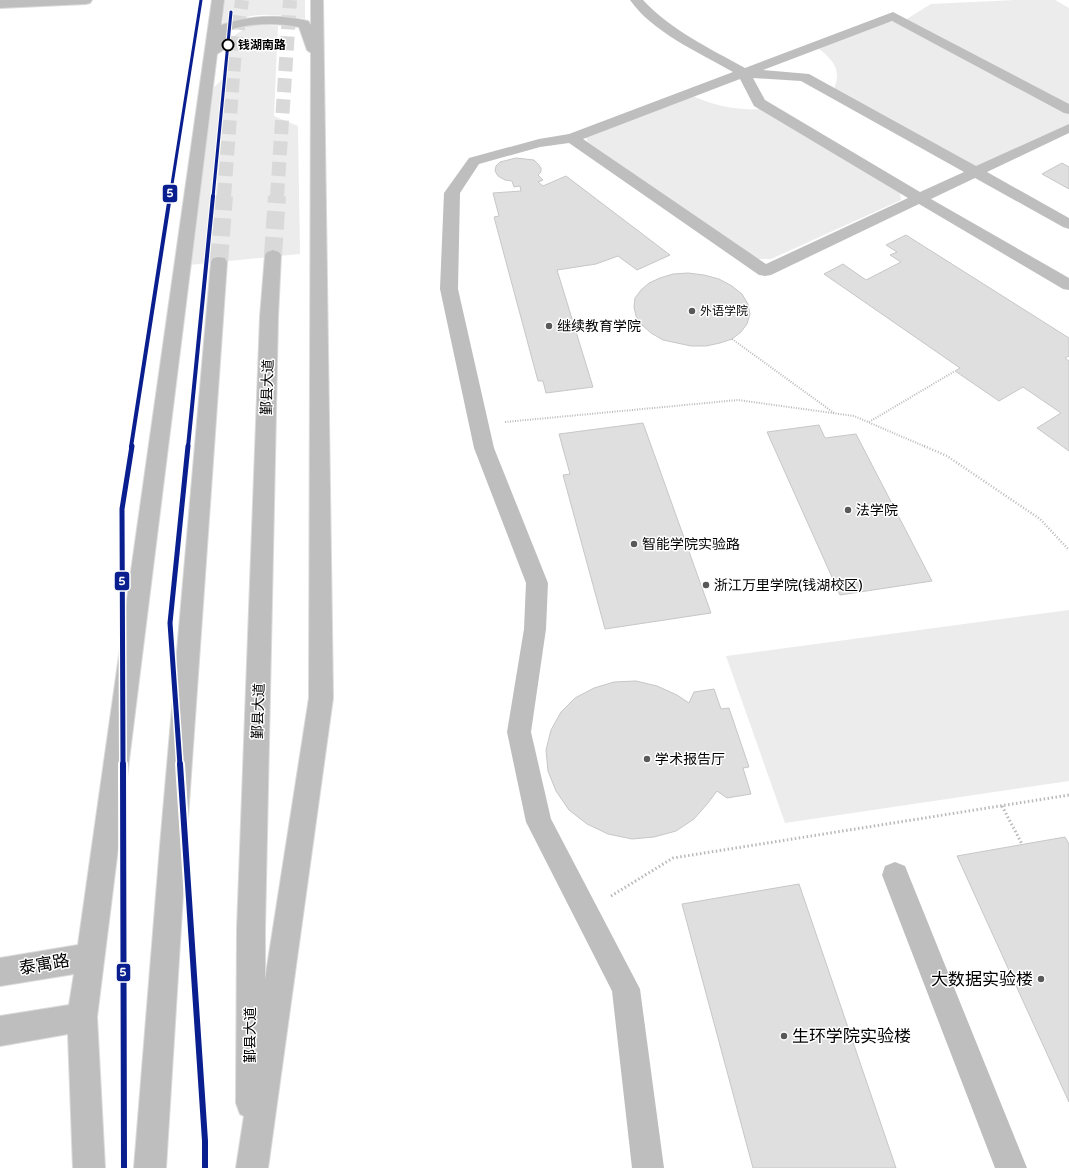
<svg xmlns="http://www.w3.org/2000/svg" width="1069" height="1168" viewBox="0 0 1069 1168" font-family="'Varela Round','Noto Sans SC',sans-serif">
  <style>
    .green { fill: #ececec }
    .building { fill: #dfdfdf; stroke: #c7c7c7 }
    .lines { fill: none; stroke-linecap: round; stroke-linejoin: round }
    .major-tunnel-far1 { stroke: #d9d9d9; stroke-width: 14; stroke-dasharray: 14 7; stroke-linecap: butt }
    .major-tunnel { stroke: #d9d9d9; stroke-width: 18; stroke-dasharray: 18 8; stroke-linecap: butt }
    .major-casing { stroke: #dbdbdb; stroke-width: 2 }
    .path-far2 { stroke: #b9b9b9; stroke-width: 2; stroke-dasharray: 1 1.5; stroke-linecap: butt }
    .path-far1 { stroke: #b9b9b9; stroke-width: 2.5; stroke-dasharray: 1 2; stroke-linecap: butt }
    .path { stroke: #b9b9b9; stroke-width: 3; stroke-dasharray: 1.5 2.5; stroke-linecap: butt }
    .minor { fill: #bebebe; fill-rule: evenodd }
    .major { fill: #bebebe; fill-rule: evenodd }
    .metro-1-far3-casing { stroke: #fff; stroke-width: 5 }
    .metro-1-far2-casing { stroke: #fff; stroke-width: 6 }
    .metro-1-far1-casing { stroke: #fff; stroke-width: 8 }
    .metro-1-casing { stroke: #fff; stroke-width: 10 }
    .metro-1-far3 { stroke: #091f8f; stroke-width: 3 }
    .metro-1-far2 { stroke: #091f8f; stroke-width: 4 }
    .metro-1-far1 { stroke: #091f8f; stroke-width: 5 }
    .metro-1 { stroke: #091f8f; stroke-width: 6 }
    .stop-dot { fill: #fff; stroke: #000; stroke-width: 2 }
    .poi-dot { fill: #595959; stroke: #fff; stroke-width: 1.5 }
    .labels { text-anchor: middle; stroke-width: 3; stroke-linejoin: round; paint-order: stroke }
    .far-stop-label { font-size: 12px; font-weight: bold; fill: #000; stroke: #fff; text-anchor: start }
    .far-poi-label { font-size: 12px; fill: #000; stroke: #fff; text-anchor: start }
    .poi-label { font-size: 14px; fill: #000; stroke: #fff; text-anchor: start }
    .street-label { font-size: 14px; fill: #000; stroke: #fff }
    .near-street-label { font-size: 17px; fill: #000; stroke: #fff }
    .near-poi-label { font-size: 17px; fill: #000; stroke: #fff; text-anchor: end }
    .line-badge { stroke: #fff; stroke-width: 1.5 }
    .badge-label { font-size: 11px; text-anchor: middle; font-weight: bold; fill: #fff }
  </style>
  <rect width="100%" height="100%" fill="#fff"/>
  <!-- green -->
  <path class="green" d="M223,0H305V19C286,16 266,12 247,17C239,19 231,22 223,25Z
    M1015,0H1055L1069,8V106L905,20L931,4Z
    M888,21L894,22L1069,113V126L977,169L833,91C843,70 833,60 817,47Z
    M268,25L278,26L274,116L298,126L300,254L189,265L214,87L227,75L230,38L249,26Z
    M690,95C713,105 737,111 762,109L900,193L901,200L771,259H754L588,142L586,137Z
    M1069,610V781L785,823L726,656Z"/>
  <!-- building -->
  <path class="building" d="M516,158L534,160L538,164L541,168V172L538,175L543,180L538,182L543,186L566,176L670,255L637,270L618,256L596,264L557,270L593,387L546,393L543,381H538L494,217L499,216L493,193L521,191L520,186L514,187L512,181L505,180L498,176L495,171L496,166L500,162Z
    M1062,163L1069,167V189L1042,174Z
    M906,235L1069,338V356L1065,358L1069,361V451L1037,428L1061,413L1023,387L999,401L955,371L960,368L824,274L843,264L866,280L901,262L890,255L897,252L886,245Z
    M688,273L704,275L719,279L732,286L742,294L748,304L750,314L747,324L741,332L732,339L720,343L706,346H691L663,340L651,333L642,325L636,316L634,307L635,298L641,290L649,283L660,278L673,274Z
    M643,423L711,613L605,629L563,475L570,474L559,434Z
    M819,425L825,438L856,434L932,581L840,595L767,432Z
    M636,681L657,686L677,695L689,703L694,692L714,689L721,709L729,708L749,767L743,768L751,794L727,798L717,791L708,803L694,819L676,831L654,837L632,839L608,834L587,824L569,810L556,791L548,771L546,750L551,730L561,712L575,698L594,688L614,682Z
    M1065,837L1069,844V1102L957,856Z
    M799,884L896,1168H753L682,904Z"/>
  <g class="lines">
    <!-- major-tunnel-far1 -->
    <path class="major-tunnel-far1" d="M224,197L235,50L242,0
      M277,197L290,0"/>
    <!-- major-tunnel -->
    <path class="major-tunnel" d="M273,255L277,196
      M219,262L224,196"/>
    <!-- major casing -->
    <g class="major-casing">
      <path id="major" d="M0,0H92L90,3L86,4L0,8Z
        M212,0H224L221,25C251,15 278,14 308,21L311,25V0H323L333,698L268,1168H236L244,1116L240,1114L236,1103L237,929L260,317L265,255L267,252L273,250L279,252L281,255L278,317L265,929V980L309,698L311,53L307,50L299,27C274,22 253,23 229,30L223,50L217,54L97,1017L105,1168H73L68,1034L0,1046V1016L69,1005L74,974L0,986V958L78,945Z
        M219,257L225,258L227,262L186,846L166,1168H134L160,846L211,262L213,258Z"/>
    </g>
    <!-- path-far2 -->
    <path class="path-far2" d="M732,339L834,413
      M505,422L738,400L854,416L926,447
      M869,422L955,371"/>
    <!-- path-far1 -->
    <path class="path-far1" d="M924,446L947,456L1040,519L1069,550"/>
    <!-- path -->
    <path class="path" d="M1002,806L1022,844
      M611,896L673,858L1069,795"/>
    <!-- minor -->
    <path class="minor" d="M630,0H643C671,30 709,48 745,68L893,12L1069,104V114L1064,113L892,21L763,70L809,74L976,166L1069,124V133L987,172L1069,218V229L1063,227L975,178L931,199L1069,278V290L1063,289L919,204L771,275L765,276L759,275L569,143L540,147L479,164L460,193L458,289L494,448L548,583L546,629L531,732L551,819L640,989L664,1168H632L612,991L526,822L507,732L524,629L526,583L474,448L440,289L444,193L469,158L539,139L569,134L733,72C700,53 652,32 630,0ZM753,78L801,81L964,172L920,192L765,100ZM740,79L754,106L908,198L766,264L583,139Z
      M895,862L905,866L1027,1168H995L882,875L885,866Z"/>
    <!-- major -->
    <use href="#major" class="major"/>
    <!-- metro-1-far3 casing -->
    <g class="metro-1-far3-casing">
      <path id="metro-1-far3" d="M170,197L201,0
        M213,197L231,12"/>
    </g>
    <!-- metro-1-far2 casing -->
    <g class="metro-1-far2-casing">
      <path id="metro-1-far2" d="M131,447L170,196
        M188,447L213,196"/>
    </g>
    <!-- metro-1-far1 casing -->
    <g class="metro-1-far1-casing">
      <path id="metro-1-far1" d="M123,765L122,509L132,446
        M180,765L170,623L188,446"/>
    </g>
    <!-- metro-1 casing -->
    <g class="metro-1-casing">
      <path id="metro-1" d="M123,764L124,1168
        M180,764L205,1141V1168"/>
    </g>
    <!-- metro-1-far3 -->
    <use href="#metro-1-far3" class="metro-1-far3"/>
    <!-- metro-1-far2 -->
    <use href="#metro-1-far2" class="metro-1-far2"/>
    <!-- metro-1-far1 -->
    <use href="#metro-1-far1" class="metro-1-far1"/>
    <!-- metro-1 -->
    <use href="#metro-1" class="metro-1"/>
  </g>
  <!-- markers -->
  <circle class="stop-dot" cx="228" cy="45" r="5.5"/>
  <g class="poi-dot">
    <circle cx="692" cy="311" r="4"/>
    <circle cx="549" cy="326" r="4"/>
    <circle cx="848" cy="510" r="4"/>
    <circle cx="634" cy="544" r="4"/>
    <circle cx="706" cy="585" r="4"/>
    <circle cx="647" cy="759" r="4"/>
    <circle cx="1041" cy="979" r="4"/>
    <circle cx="784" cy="1036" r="4"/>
  </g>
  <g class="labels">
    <!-- far-stop labels -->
    <g class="far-stop-label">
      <text x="238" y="49">钱湖南路</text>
    </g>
    <!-- far-poi labels -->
    <g class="far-poi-label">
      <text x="700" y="315">外语学院</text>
    </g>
    <!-- poi labels -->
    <g class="poi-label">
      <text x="557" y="331">继续教育学院</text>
      <text x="856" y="515">法学院</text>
      <text x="642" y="549">智能学院实验路</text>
      <text x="714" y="590">浙江万里学院(钱湖校区)</text>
      <text x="655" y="764">学术报告厅</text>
    </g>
    <!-- street labels -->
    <g class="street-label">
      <text transform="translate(267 387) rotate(-88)" y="5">鄞县大道</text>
      <text transform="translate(258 711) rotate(-88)" y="5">鄞县大道</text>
      <text transform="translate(250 1035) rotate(-90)" y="5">鄞县大道</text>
    </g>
    <!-- near-street labels -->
    <g class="near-street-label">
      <text transform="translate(44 964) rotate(-10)" y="6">泰寓路</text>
    </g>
    <!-- near-poi labels -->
    <g class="near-poi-label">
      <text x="1033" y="985">大数据实验楼</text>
      <text x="792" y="1042" text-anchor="start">生环学院实验楼</text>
    </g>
  </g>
  <g class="line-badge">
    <rect x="162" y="184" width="16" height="19" rx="4" fill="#091f8f"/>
    <rect x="114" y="571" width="16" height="20" rx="4" fill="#091f8f"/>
    <rect x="116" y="963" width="15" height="19" rx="4" fill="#091f8f"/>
  </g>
  <g class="badge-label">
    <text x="170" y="197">5</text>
    <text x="122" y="585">5</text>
    <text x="123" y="976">5</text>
  </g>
</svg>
